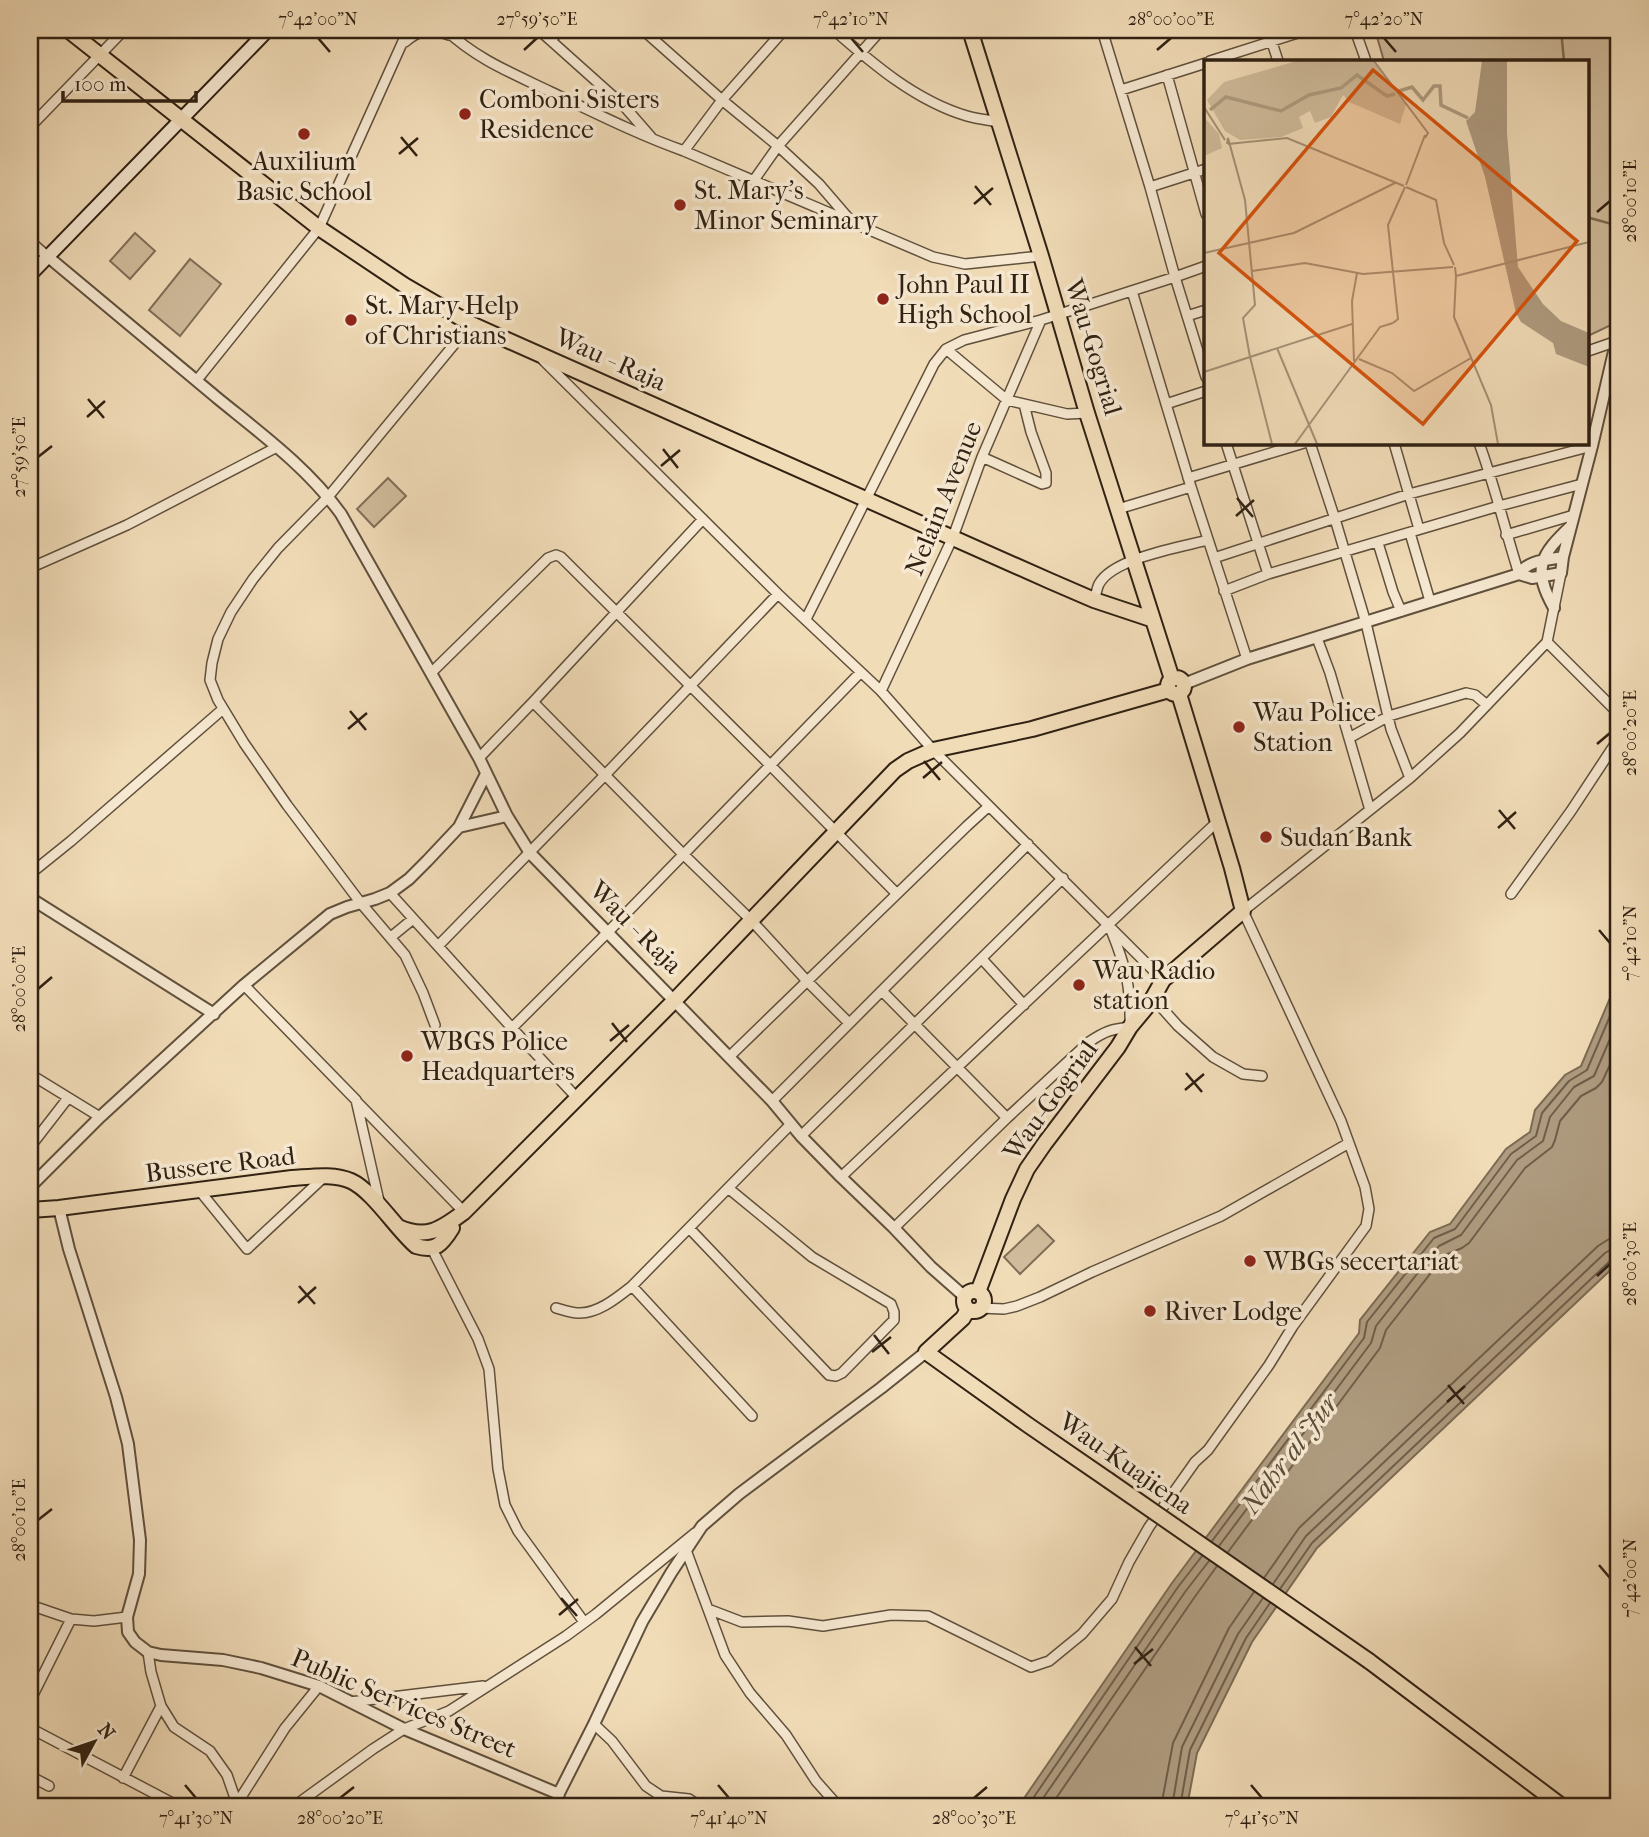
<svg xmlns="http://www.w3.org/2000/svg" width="1649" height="1837" viewBox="0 0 1649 1837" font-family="'IM FELL French Canon',serif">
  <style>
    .green { fill: #d0bc9c; stroke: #806e58; stroke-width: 2 }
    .water { fill: #af9c80; stroke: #7c6b54; stroke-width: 2 }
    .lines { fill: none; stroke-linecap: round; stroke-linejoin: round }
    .shore { stroke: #705e4a; stroke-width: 2 }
    .stream { stroke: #7c6b54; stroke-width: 2.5 }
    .minor-casing { stroke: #60503c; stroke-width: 12 }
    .tertiary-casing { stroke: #60503c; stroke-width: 14 }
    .secondary-casing { stroke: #302113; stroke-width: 16 }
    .primary-casing { stroke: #302113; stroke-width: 18 }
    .minor { stroke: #f6e8d1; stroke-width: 9 }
    .tertiary { stroke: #f6e8d1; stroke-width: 10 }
    .secondary { stroke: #f6e8d1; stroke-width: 12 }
    .primary { stroke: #f1dcb8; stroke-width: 14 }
    .primary-bridge-casing { stroke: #302113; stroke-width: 18; stroke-linecap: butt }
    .primary-bridge { stroke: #f1dcb8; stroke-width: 14 }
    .ticks { fill: none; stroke: #302113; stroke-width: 2.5 }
    .poi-dot { fill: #8f2418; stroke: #f6e8d1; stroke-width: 2.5 }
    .labels { text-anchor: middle; stroke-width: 7; stroke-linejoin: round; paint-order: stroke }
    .poi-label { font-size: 26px; fill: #302113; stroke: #f6e8d1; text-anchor: start }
    .street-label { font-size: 26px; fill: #302113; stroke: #f6e8d1 }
    .water-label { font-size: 28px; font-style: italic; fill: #5c4c39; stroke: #f6e8d1 }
    .inset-river { fill: none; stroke: #af9c80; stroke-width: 3.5 }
    .inset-road { fill: none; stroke: #a49176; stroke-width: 2 }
    .view { fill: #d6530d; fill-opacity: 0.15; stroke: #d6530d; stroke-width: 3.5 }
    .inset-edge { fill: none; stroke: #302113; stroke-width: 3.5 }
    .neatline { fill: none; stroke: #302113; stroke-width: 2.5 }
    .ticks-label { font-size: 18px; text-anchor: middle; fill: #302113 }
  </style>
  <rect width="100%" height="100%" fill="#f1dcb8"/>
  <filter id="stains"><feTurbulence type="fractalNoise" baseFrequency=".00286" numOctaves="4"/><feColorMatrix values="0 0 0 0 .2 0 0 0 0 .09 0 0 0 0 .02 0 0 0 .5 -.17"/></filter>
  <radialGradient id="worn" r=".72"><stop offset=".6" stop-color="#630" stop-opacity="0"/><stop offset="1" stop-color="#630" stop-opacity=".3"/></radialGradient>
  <!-- green -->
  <path class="green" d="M1375,30H1619V288L1611,325L1588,336V61H1384Z
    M135,233L155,251L130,279L110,261Z
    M190,259L221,284L180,336L149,310Z
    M388,478L406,496L374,527L357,509Z
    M1038,1225L1054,1241L1020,1274L1004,1257Z"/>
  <!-- water -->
  <path class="water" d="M1619,977V1262L1317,1548L1252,1642L1197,1753L1187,1807H1018L1172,1583L1359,1333L1360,1320L1430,1232L1450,1224L1506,1149L1530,1132L1535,1110L1565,1075L1581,1066Z"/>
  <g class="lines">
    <!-- shore -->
    <path class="shore" d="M1212,1541L1364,1338L1367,1322L1434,1238L1455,1229L1511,1154L1536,1136L1542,1113L1569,1081L1587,1070L1619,995
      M1219,1546L1371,1343L1376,1326L1439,1246L1461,1235L1517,1160L1543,1141L1550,1117L1574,1087L1594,1076L1619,1018
      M1228,1552L1380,1348L1386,1330L1445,1255L1462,1248L1469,1243L1525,1168L1552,1147L1555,1140L1560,1121L1581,1096L1596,1088L1602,1082L1619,1045
      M1264,1578L1299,1528L1598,1246L1609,1239L1619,1238
      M1273,1584L1306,1536L1605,1253L1612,1249L1619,1248
      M1280,1589L1312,1543L1611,1260L1619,1257
      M1027,1807L1178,1587L1202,1556
      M1037,1807L1185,1592L1209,1561
      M1050,1807L1194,1598L1217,1566
      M1161,1807L1173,1743L1229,1628L1254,1592
      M1172,1807L1182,1747L1238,1634L1263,1598
      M1180,1807L1190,1750L1246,1638L1270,1603"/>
    <!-- stream -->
    <path class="stream" d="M1561,30L1564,61
      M1588,215L1590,218L1619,226"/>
    <!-- minor casing -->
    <g class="minor-casing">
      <path id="minor" d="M446,30C476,59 514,74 551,92C595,113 639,135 684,151L933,257L965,264L1041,256
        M539,30L624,106L651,137
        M643,30L722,100L778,146L819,184L850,220
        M834,30C873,64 916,101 967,116C977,119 988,120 999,122
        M1268,30L1278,61
        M1355,30L1366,61
        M551,40L560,30
        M405,42C420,29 430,28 449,35
        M1210,61L1307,30
        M1167,75L1206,214
        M1121,90L1206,63
        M30,127L124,30
        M684,151L722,100L784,30
        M754,180L778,146L881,30
        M1150,187L1206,169
        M30,241L47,256
        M1206,266L1175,277L1206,377
        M1132,291L1191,487L1247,659
        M1187,316L1206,310
        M946,349L1007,400L1067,414L1087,413
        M1588,351L1617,341
        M543,360L778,594L881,691L933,750L1163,980
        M197,380L319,228L408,30
        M1166,404L1206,391
        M1226,443L1268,574
        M1310,443L1335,519L1366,623L1391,729L1410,778
        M1394,443L1419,529
        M1479,443C1495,486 1505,530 1519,574
        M982,457L1042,484L1046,483V473L1031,432L1024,404
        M1188,478L1304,443
        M1118,509L1191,487
        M1410,533L1430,601
        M1506,535L1574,515
        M1378,543L1393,592L1401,611
        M1214,558L1409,494L1592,446
        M30,568L127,525L277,447
        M1224,591L1268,574L1499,506L1582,484
        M1094,600C1096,595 1097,588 1099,584C1113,558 1181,547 1208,540
        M806,619L934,364L946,349L964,340L1041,320L1175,277L1150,187L1102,30
        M1317,638L1330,673L1370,810
        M1547,642L1619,714
        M431,673L548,558L556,555L561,557L770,765L897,894
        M881,691L953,537L982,457L1041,320
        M533,702L683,854L751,920L807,981L849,1023
        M1349,738L1389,716L1466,693L1475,695L1487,705
        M479,758L533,702L703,519
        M30,874L71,841L223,709
        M390,893L512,1028L578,1099
        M1511,894L1571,811L1619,738
        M391,937L413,919
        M438,946L605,775L778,594
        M982,959L1024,1005
        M244,985L356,1100L379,1201
        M882,991L1007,1118
        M1153,998L1178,1026L1213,1057L1243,1074L1262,1076
        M435,1025L423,993L405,955L360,902L287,805L244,743L218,700L210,680L212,663L218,639L231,612L253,579L278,548L328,497L471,324
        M512,1028L607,933L860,673
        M729,1057L967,826L989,806
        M30,1074L100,1117
        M772,1101L1028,844
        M357,1102L464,1212
        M801,1136L1063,878
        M30,1147L68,1098
        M841,1177L1217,822
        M199,1190L247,1249L324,1177
        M689,1228L829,1375L836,1376L842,1373L894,1320V1312L891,1304L812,1257L728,1188
        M894,1228L1007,1118L1089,1042C1105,1031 1112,1029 1130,1027C1131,987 1126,967 1111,930
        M432,1249L478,1339L489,1369L498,1469L505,1505L518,1531L584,1622
        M632,1286L752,1416
        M556,1308C563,1310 571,1313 578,1313C598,1314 618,1297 632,1286L791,1124
        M980,1308L1004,1309L1017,1306L1040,1297L1092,1272L1221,1216L1349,1143
        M686,1550L725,1655L750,1693L786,1735L816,1781L839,1807
        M30,1605L71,1619
        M708,1609L742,1622L788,1621L823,1626L891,1615L928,1616L1031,1667L1049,1661L1082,1634L1112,1599L1129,1562L1149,1527L1195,1462L1208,1450L1269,1365L1293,1326L1366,1226L1369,1209L1365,1187L1341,1121L1243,911L1410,778L1460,733L1547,642L1561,573
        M148,1652L151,1672L161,1706L174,1727L210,1751L227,1775L235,1798L241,1807
        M30,1701L71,1619L94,1621L127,1617
        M350,1702L483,1686
        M594,1724L612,1741L646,1786L661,1796L689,1799L701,1807
        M30,1728L180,1807
        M30,1776L49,1786
        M123,1778L161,1706
        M236,1805L285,1728L319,1686
        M293,1807L373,1749L404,1729L449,1711L566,1636L596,1614L695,1533"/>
    </g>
    <!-- tertiary casing -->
    <g class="tertiary-casing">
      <path id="tertiary" d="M47,256C104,303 160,350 216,397C260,433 307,467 341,514L479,758L507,816L530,853L772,1101L801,1136L841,1177L894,1228L931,1267L965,1297
        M1519,574L1532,578L1561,573L1563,557L1592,446L1619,330
        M1554,608C1532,569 1540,555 1571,526
        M1184,684L1247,659L1519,574C1528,560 1548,560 1563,557
        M459,827L486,774
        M30,898L214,1014
        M30,1187L100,1117L244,985L330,914L347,907L375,899L390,893L409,879L427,861L459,827L507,816
        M59,1208L69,1249L116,1397L128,1444L140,1540L139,1574L127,1617L128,1632L135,1642L148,1652L161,1655L223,1660L261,1668L319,1686L404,1729L559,1794
        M552,1807L594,1724L642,1622L671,1573L702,1526L739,1494L881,1388L926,1352"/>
    </g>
    <!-- secondary casing -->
    <g class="secondary-casing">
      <path id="secondary" d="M30,275L268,30"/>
    </g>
    <!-- primary casing -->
    <g class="primary-casing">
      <path id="primary" d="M68,30L319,228L404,285L471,324L1050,581L1094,600L1151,619
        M970,30L1041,256L1087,413L1172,679
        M1168 686a8 8 0 1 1 16 0a8 8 0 1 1-16 0Z
        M30,1210L59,1208L292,1178C310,1177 334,1173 351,1181C373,1191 397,1230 416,1246C436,1252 442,1244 452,1228L447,1225
        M398,1227C427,1240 441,1229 464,1212L674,1001L895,770L908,761L933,750L1032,729L1169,690
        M964 1301a10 10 0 1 1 20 0a10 10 0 1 1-20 0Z
        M978,1292L1013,1199L1027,1169L1045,1143L1118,1047L1130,1027L1150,1003L1163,980L1243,911L1232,868L1179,694
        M968,1309L963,1318L926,1352L1028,1425L1108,1480
        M1369,1661L1563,1807"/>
    </g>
    <!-- minor -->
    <use href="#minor" class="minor"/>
    <!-- tertiary -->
    <use href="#tertiary" class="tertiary"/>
    <!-- secondary -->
    <use href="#secondary" class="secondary"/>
    <!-- primary -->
    <use href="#primary" class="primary"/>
    <!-- primary-bridge casing -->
    <g class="primary-bridge-casing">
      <path id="primary-bridge" d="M1108,1480L1369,1661"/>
    </g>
    <!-- primary-bridge -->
    <use href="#primary-bridge" class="primary-bridge"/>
  </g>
  <!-- ticks -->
  <path class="ticks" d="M318,38L330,52M851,38L863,52M1384,38L1396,52M524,50L537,38M1157,50L1171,38M401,137L417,156M399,154L418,138M975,186L991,205M974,204L993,188M1597,212L1610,201M88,399L104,418M87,417L105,401M663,449L678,468M38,457L52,446M661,466L680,450M1237,498L1253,517M1236,516L1254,500M350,711L366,730M348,729L367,713M1597,744L1610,733M924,761L940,780M923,778L942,762M1499,810L1515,829M1498,828L1516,812M1599,930L1610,943M38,989L52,977M612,1023L627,1042M610,1041L629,1025M1186,1073L1202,1092M1185,1090L1204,1074M1597,1276L1610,1264M299,1286L315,1304M298,1303L316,1287M874,1335L889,1354M872,1352L891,1337M1448,1385L1464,1404M1447,1402L1465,1386M38,1520L52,1509M1599,1565L1610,1578M561,1598L577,1616M559,1615L578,1599M1135,1647L1151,1666M1134,1664L1153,1649M185,1785L196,1798M718,1785L729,1798M1251,1785L1262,1798M340,1798L354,1787M974,1798L987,1787"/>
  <!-- markers -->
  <g class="poi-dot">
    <circle cx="465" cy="114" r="7"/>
    <circle cx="304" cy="134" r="7"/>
    <circle cx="680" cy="205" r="7"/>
    <circle cx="883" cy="299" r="7"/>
    <circle cx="351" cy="320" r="7"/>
    <circle cx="1239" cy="727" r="7"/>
    <circle cx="1266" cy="837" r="7"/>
    <circle cx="1079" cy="985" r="7"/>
    <circle cx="407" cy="1056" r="7"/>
    <circle cx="1250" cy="1261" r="7"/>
    <circle cx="1150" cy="1311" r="7"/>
  </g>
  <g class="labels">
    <!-- poi labels -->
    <g class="poi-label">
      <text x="479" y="108">Comboni Sisters<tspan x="479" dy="30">Residence</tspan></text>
      <text x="304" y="170" text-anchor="middle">Auxilium<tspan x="304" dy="30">Basic School</tspan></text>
      <text x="694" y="199">St. Mary's<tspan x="694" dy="30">Minor Seminary</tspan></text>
      <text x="897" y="293">John Paul II<tspan x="897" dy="30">High School</tspan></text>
      <text x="365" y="314">St. Mary Help<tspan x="365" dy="30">of Christians</tspan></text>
      <text x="1253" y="721">Wau Police<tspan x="1253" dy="30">Station</tspan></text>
      <text x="1280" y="846">Sudan Bank</text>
      <text x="1093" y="979">Wau Radio<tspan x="1093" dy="30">station</tspan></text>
      <text x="421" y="1050">WBGS Police<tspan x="421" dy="30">Headquarters</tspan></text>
      <text x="1264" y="1270">WBGs secertariat</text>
      <text x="1164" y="1320">River Lodge</text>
    </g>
    <!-- street labels -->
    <g class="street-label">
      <text transform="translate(1094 347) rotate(73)" y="9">Wau-Gogrial</text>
      <text transform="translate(611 359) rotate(24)" y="9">Wau - Raja</text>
      <text transform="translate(943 498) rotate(-68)" y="9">Nelain Avenue</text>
      <text transform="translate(636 927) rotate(45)" y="9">Wau - Raja</text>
      <text transform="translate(1050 1100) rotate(-54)" y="9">Wau-Gogrial</text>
      <text transform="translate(220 1164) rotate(-7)" y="9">Bussere Road</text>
      <text transform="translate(1126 1463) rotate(35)" y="9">Wau-Kuajiena</text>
      <text transform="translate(404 1703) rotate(23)" y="9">Public Services Street</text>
    </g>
    <!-- water labels -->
    <g class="water-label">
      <text transform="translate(1289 1453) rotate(-53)" y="10">Nahr al Jur</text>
    </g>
  </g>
  <!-- overview -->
  <g transform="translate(1204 60)">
    <rect width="385" height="385" fill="#f1dcb8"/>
    <path d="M93,1H169L202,44L196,64L145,42L139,35L127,57L111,63L106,51L95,57L99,68L77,77L36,80L21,71L3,40L20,22ZM0,57L15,74L18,88L0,96Z" fill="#d0bc9c"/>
    <path d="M278,1H303V73L314,207L339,244L357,261L385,273V307L352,294L349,283L317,262L312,253L281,117L262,61L271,52Z" fill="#af9c80"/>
    <path class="inset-river" d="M195,31L208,27L219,40L230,26H236L237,45L264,58M6,50L22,37L77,51L105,35L137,28L153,15L183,36L191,34"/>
    <path class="inset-road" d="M170,1L224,73L221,78M0,47L21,80M24,84L83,78L200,126M202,125L221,75M202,127L232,140L240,183L250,205M0,193L90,173L191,123M251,207L252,216L385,182M48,211L101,203L159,214L249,207M252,216L250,257L287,345L294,384M189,263L194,259L184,165L201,127M73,288L113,384M155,299L188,313L210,331L267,298M150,301L148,241L153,213M0,312L46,297L39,258L51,245L41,140L24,78L23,84M68,384L46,297L148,264M91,384L176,267L189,263"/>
    <path class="view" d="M169,10L373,181L219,364L15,193Z"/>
    <rect width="385" height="385" class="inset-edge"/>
  </g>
  <!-- margin -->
  <rect width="1649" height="1837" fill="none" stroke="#f1dcb8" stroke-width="77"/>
  <!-- north arrow -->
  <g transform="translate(94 1742) rotate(50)" stroke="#f6e8d1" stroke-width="5" paint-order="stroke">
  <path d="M0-5L12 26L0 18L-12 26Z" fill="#302113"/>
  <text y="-10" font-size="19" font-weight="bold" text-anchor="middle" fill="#302113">N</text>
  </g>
  <!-- scale -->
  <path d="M63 91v10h133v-10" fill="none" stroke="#302113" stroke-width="3.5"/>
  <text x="74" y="91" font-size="21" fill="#302113" stroke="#f6e8d1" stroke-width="5" paint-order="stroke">100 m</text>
  <rect x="38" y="38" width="1572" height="1760" class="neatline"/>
  <g class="ticks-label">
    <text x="318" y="25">7°42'00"N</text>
    <text x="537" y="25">27°59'50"E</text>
    <text x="851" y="25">7°42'10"N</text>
    <text x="1171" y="25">28°00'00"E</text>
    <text x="1384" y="25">7°42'20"N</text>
    <text transform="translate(1630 201) rotate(-90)" y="6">28°00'10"E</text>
    <text transform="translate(19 457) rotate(-90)" y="6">27°59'50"E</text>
    <text transform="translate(1630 733) rotate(-90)" y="6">28°00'20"E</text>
    <text transform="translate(1630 943) rotate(-90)" y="6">7°42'10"N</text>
    <text transform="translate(19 989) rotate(-90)" y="6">28°00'00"E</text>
    <text transform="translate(1630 1264) rotate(-90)" y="6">28°00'30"E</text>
    <text transform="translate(19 1520) rotate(-90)" y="6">28°00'10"E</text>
    <text transform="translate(1630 1578) rotate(-90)" y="6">7°42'00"N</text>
    <text x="196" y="1824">7°41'30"N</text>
    <text x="340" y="1824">28°00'20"E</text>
    <text x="729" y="1824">7°41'40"N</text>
    <text x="974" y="1824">28°00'30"E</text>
    <text x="1262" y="1824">7°41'50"N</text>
  </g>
  <rect width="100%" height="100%" filter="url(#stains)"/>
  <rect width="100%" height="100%" fill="url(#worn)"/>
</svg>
